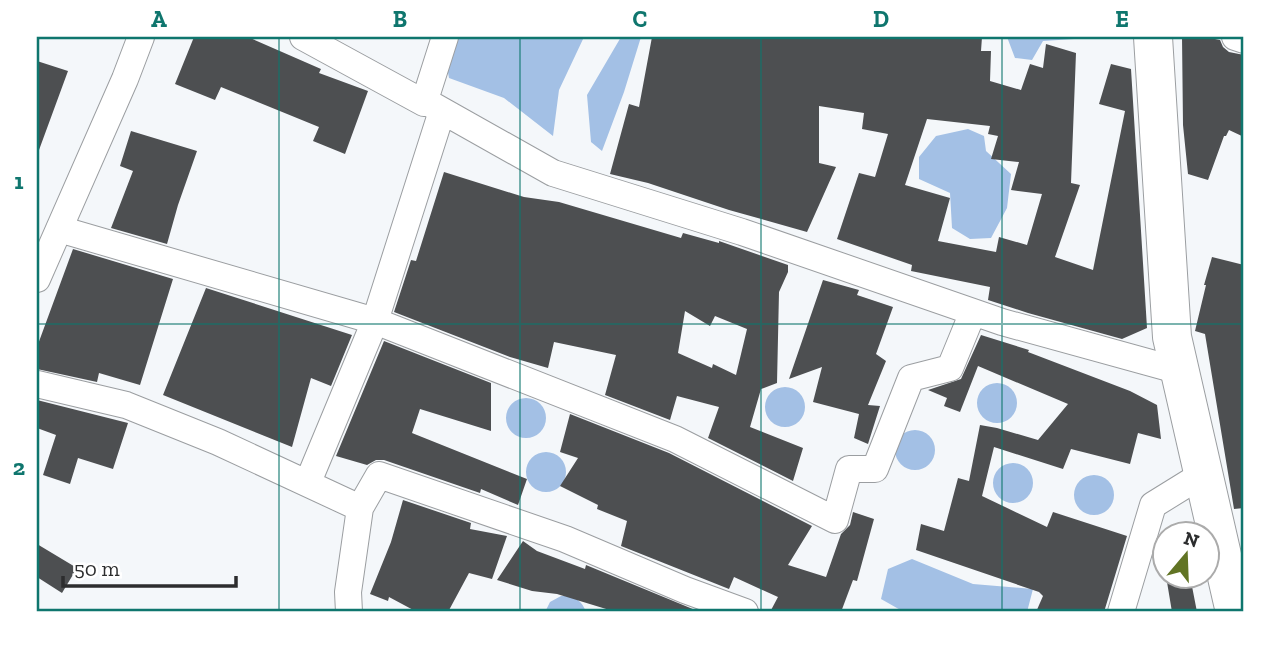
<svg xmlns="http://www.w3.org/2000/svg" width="1281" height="649" viewBox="0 0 1281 649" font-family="'Zilla Slab',serif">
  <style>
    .forest { fill: #a3c0e5 }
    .building { fill: #4d4f51; fill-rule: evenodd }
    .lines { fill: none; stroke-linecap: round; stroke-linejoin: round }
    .street-casing { stroke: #9b9ea1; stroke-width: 28 }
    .secondary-casing { stroke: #9b9ea1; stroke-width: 40 }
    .street { stroke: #fff; stroke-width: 26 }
    .secondary { stroke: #fff; stroke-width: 38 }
    .grid { fill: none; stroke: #0f766e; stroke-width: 2; stroke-opacity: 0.55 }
    .neatline { fill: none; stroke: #0f766e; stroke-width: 2.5 }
    .grid-label { font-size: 23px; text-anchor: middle; font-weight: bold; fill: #0f766e }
  </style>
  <rect width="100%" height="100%" fill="#f4f7fa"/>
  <!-- forest -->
  <path class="forest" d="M452,37H584L559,90L553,136L504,98L449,78L443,45Z
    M621,37H641L624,92L602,151L591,142L587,95Z
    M1007,37H1073L1074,39L1043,41L1032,60L1015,58Z
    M968,129L984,136L986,151L1011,174L1007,208L991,238L970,239L952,228L950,193L919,179V157L936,136Z
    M977 403a20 20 0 1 1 40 0a20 20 0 1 1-40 0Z
    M765 407a20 20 0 1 1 40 0a20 20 0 1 1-40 0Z
    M506 418a20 20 0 1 1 40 0a20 20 0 1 1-40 0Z
    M895 450a20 20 0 1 1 40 0a20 20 0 1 1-40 0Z
    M526 472a20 20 0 1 1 40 0a20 20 0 1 1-40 0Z
    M993 483a20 20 0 1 1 40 0a20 20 0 1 1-40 0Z
    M1074 495a20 20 0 1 1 40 0a20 20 0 1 1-40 0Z
    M912,559L973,584L1033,589L1027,612H904L881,599L888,569Z
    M561,596C574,595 582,600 586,612H545L550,602Z"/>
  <!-- building -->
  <path class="building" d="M194,37H248L321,69L319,73L368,91L345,154L313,141L319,127L221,87L215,100L175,84Z
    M652,37H982L981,51H991L990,81L1021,90L1030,64L1043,68L1046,44L1076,53L1071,183L1080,185L1055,257L1093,270L1125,111L1099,104L1111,64L1131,69L1147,328L1122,339L1028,313L988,300L990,287L911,271L912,265L837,239L859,173L875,177L888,134L862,129L864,113L819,106V163L836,167L807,232L729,210L648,183L610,174L629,104L639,107ZM927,119L990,126L988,134L998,136L991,159L1019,162L1011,190L1042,194L1027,245L999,237L996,252L938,241L950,198L905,185Z
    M1182,37H1205L1220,40L1223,47L1229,52L1244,55V137L1229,130L1226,136H1224L1208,180L1188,174L1183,125Z
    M37,61L68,71L39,150H37Z
    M131,131L197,151L178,205L167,244L111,228L133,171L120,166Z
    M444,172L524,197L559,202L681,238L683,233L719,243V241L788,265V272L779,292L777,383L761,389L750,427L803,448L793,481L708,438L719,407L677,396L670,420L605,395L616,355L554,342L548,368L510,357L394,312L411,260L416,261ZM685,311L710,326L715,316L747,329L736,375L713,364L712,368L678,353Z
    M73,249L173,279L140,385L99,373L97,382L37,369V347Z
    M1212,257L1244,265V508L1234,509L1205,334L1195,331L1206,285H1204Z
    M823,280L859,290L857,295L893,307L876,354L886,361L868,405L880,406L868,444L854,438L859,414L813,402L822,367L789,379Z
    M206,288L352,335L331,386L311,378L292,447L163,395Z
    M981,335L1029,350L1028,352L1130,391L1157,405L1161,439L1138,433L1130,464L1071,449L1063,469L994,447L982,496L1047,527L1053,512L1127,536L1104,612H1036L1043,596L1039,592L916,550L921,524L944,531L958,478L969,481L980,425L997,428L1038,440L1068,404L978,366L960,412L944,406L947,398L928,390L961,379Z
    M384,341L491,383V431L420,409L412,433L527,479L518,505L481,489L480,493L384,460H376L367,465L336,456Z
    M37,400L128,423L113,469L78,458L70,484L43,475L56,435L37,428Z
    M570,414L669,453L812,526L788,565L826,577L841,534L850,525L853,512L874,519L857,581L853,580L841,612H770L778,597L734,577L729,589L621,546L627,521L597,509L598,505L560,486L578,458L560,452Z
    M403,500L471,523L470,529L507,536L492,579L469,573L448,612H417L389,597L388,601L370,594L391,542Z
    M523,541L537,551L585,569L586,565L700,612H616L557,594L532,591L497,580Z
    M37,544L77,568L62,593L37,577Z
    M1166,576H1190L1197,612H1172Z"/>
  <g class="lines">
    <!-- street casing -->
    <g class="street-casing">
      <path id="street" d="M303,37L424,103L445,37
        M1235,37L1244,40
        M425,101L553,173L742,232L1002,322L1180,371
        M59,229L375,321L442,111
        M37,279L125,79L141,37
        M37,384L126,405L218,442L360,508L348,592L349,612
        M308,482L375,321L675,439L835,520L849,469H875L911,378L950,368L973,312
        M360,508L379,475L565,539L685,590L745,612
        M1121,612L1153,505L1195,479"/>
    </g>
    <!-- secondary casing -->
    <g class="secondary-casing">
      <path id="secondary" d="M1153,37L1172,337L1235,612"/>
    </g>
    <!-- street -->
    <use href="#street" class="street"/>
    <!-- secondary -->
    <use href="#secondary" class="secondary"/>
  </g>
  <!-- grid -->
  <path class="grid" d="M279,37V612M520,37V612M761,37V612M1002,37V612M37,324H1244"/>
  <!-- border -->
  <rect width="1281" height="649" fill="none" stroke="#ffffff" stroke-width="77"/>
  <!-- north arrow -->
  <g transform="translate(1186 555) rotate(19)"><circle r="33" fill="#ffffff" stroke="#ababab" stroke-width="2"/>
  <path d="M0-5L12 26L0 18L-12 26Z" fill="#617424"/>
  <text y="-10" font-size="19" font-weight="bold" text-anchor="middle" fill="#2c2d2e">N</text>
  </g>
  <!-- scale -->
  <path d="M63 576v10h173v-10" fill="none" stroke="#2c2d2e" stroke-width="3.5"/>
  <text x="74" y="576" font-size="21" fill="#2c2d2e" stroke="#ffffff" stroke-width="5" paint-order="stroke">50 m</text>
  <rect x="38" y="38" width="1204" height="572" class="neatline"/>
  <g class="grid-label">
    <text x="159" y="27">A</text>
    <text x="400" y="27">B</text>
    <text x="640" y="27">C</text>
    <text x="881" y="27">D</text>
    <text x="1122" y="27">E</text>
    <text x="19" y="189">1</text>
    <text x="19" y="475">2</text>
  </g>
</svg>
